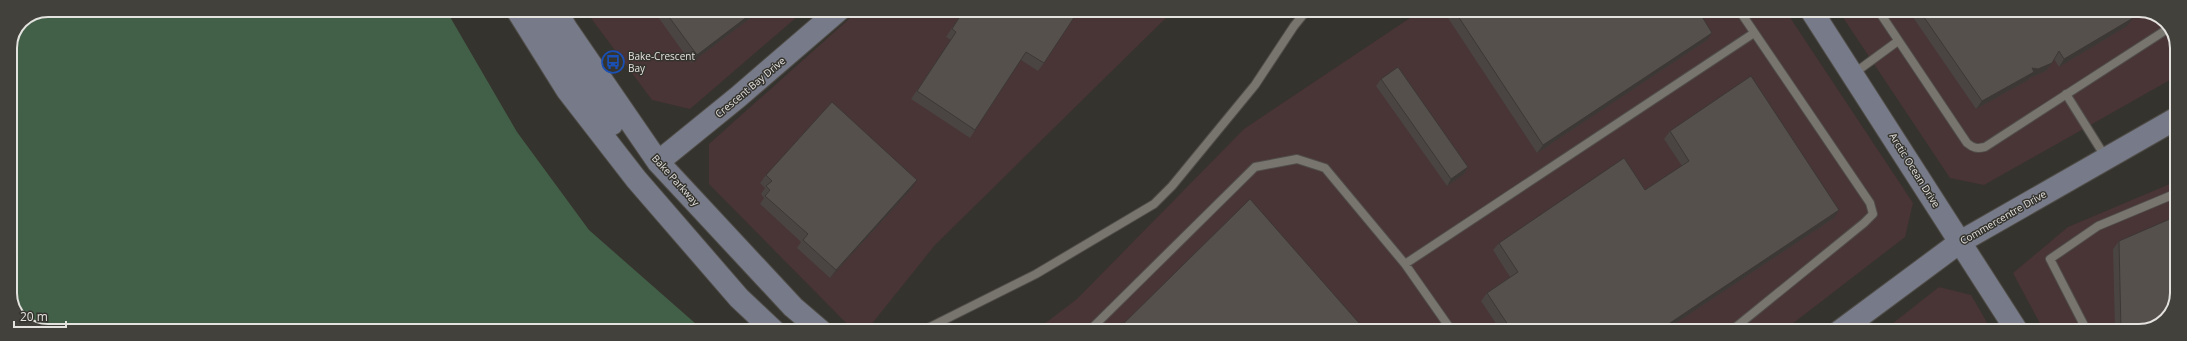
<svg xmlns="http://www.w3.org/2000/svg" width="2187" height="341" viewBox="0 0 2187 341" font-family="'Open Sans',sans-serif">
  <style>
    .commercial { fill: #493436 }
    .green { fill: #425f48 }
    .lines { fill: none; stroke-linecap: round; stroke-linejoin: round }
    .lane-casing { stroke: #514e4a; stroke-width: 10 }
    .secondary-casing { stroke: #514e4a; stroke-width: 24 }
    .lane { stroke: #78756f; stroke-width: 8 }
    .secondary { stroke: #777b89; stroke-width: 22 }
    .wall { fill: #4a4542 }
    .shaded-wall { fill: #3c3836 }
    .building { fill: #56504d; stroke: #3c3836 }
    .labels { text-anchor: middle; stroke-width: 3; stroke-linejoin: round; paint-order: stroke }
    .poi-label { font-size: 10px; fill: #e4e2df; stroke: #35332d; text-anchor: start }
    .street-label { font-size: 10px; fill: #e4e2df; stroke: #35332d }
    .rim { fill: none; stroke: #e4e2df; stroke-width: 2 }
  </style>
  <rect width="100%" height="100%" fill="#35332d"/>
  <!-- commercial -->
  <path class="commercial" d="M585,10H805L690,109L652,100Z
    M859,10H1174L935,245L866,331H854L709,184V144Z
    M1422,10H1785L1913,203L1905,237L1783,331H1035L1077,299L1244,129Z
    M1838,10H2144L2166,21L2177,43V76L1984,185L1950,178Z
    M2177,181V298L2139,331H2044L2013,273L2068,227Z
    M1939,287L1971,295L1992,331H1883Z"/>
  <!-- green -->
  <path class="green" d="M48,10H446L517,132L589,230L704,331H43L21,320L10,298V48L21,21Z"/>
  <g class="lines">
    <!-- lane casing -->
    <g class="lane-casing">
      <path id="lane" d="M1878,10L1967,143C1973,148 1977,149 1985,147L2169,28
        M1853,74L1898,41
        M2066,94L2106,158
        M1405,264L1754,33
        M922,331L1036,274L1154,204L1172,186L1255,85L1294,26L1307,10
        M1089,331L1255,167L1297,159L1325,168L1405,264L1452,331
        M1731,331L1864,223L1873,214L1870,203L1739,10
        M2087,331L2050,259L2098,226L2177,193"/>
    </g>
    <!-- secondary casing -->
    <g class="secondary-casing">
      <path id="secondary" d="M517,10L567,90L636,179L739,298L774,331
        M536,10L573,70L612,124
        M556,10L566,28L658,162L793,307L821,331
        M1811,10L2017,331
        M658,162L738,97L839,10
        M1840,331L1960,242L2177,118"/>
    </g>
    <!-- lane -->
    <use href="#lane" class="lane"/>
    <!-- secondary -->
    <use href="#secondary" class="secondary"/>
  </g>
  <!-- wall -->
  <path class="wall" d="M653,10H761L691,63Z
    M964,10L1044,63L1038,71L1021,60L970,138L911,99L951,40L946,37Z
    M1445,10H1698L1707,40L1537,153L1444,12Z
    M1908,10H2128L2127,26L2059,67L2054,59L2046,71L2032,77H2031L2028,80L1976,109Z
    M1381,79L1468,167L1464,174L1447,186L1376,86Z
    M1670,131L1834,218L1664,331H1501L1481,301L1487,293L1510,277L1493,250L1499,243L1645,190L1682,166L1664,139Z
    M766,175L912,188L830,278L797,248L801,242L760,204L764,198L761,194L765,188L760,183Z
    M2119,241L2139,331H2115L2113,249Z"/>
  <!-- shaded-wall -->
  <path class="shaded-wall" d="M756,10H761L691,63L697,55Z
    M2133,18L2127,26L2059,67L2064,59Z
    M1712,33L1707,40L1537,153L1543,145Z
    M2052,63L2046,71L2032,77H2031L2028,80L1976,109L1982,101L2032,68Z
    M1468,167L1464,174L1447,186L1451,179Z
    M917,180L912,188L830,278L836,270Z
    M1839,210L1834,218L1664,331H1658Z"/>
  <!-- building -->
  <path class="building" d="M664,10H756L697,55Z
    M964,10H1079L1044,63L1026,52L975,130L917,91L956,32L952,29Z
    M1454,10H1698L1712,33L1543,145Z
    M1919,10H2128L2133,18L2064,59L2059,51L2052,63L2038,69L2032,68L2034,72L1982,101Z
    M1398,67L1468,167L1451,179L1381,79Z
    M1751,76L1839,210L1658,331H1512L1487,293L1518,272L1499,243L1624,158L1645,190L1689,161L1670,131Z
    M832,102L917,180L836,270L803,240L808,234L765,196L770,190L766,186L772,181L766,175Z
    M1250,199L1366,331H1116Z
    M2177,216V298L2164,322L2139,331H2121L2119,241Z"/>
  <!-- icons -->
  <defs>
    <g id="bus-ring" transform="scale(1.15)"><circle r="9.5" fill="#35332d" stroke="#1a4fb4" stroke-width="1.5"/><path d="M-5-6H5V4H4V6H2V4H-2V6H-4V4H-5ZM-3.5-4V0h7V-4ZM-3.5 1.2v1.5H-2V1.2ZM2 1.2v1.5H3.5V1.2Z" fill="#1a4fb4"/></g>
  </defs>
  <g fill-rule="evenodd">
    <use href="#bus-ring" x="613" y="62"/>
  </g>
  <g class="labels">
    <!-- poi labels -->
    <g class="poi-label">
      <text x="628" y="60">Bake-Crescent<tspan x="628" dy="12">Bay</tspan></text>
    </g>
    <!-- street labels -->
    <g class="street-label">
      <text transform="translate(750 87) rotate(-40)" y="4">Crescent Bay Drive</text>
      <text transform="translate(1915 170) rotate(58)" y="4">Arctic Ocean Drive</text>
      <text transform="translate(676 180) rotate(48)" y="4">Bake Parkway</text>
      <text transform="translate(2003 217) rotate(-30)" y="4">Commercentre Drive</text>
    </g>
  </g>
  <!-- crop -->
  <path d="M0 0H2187V341H0ZM48 17H2139A31 31 0 0 1 2170 48V293A31 31 0 0 1 2139 324H48A31 31 0 0 1 17 293V48A31 31 0 0 1 48 17Z" fill="#43413b" fill-rule="evenodd"/>
  <path class="rim" d="M48 17H2139A31 31 0 0 1 2170 48V293A31 31 0 0 1 2139 324H48A31 31 0 0 1 17 293V48A31 31 0 0 1 48 17Z"/>
  <!-- scale -->
  <path d="M14 321v6h52v-6" fill="none" stroke="#e4e2df" stroke-width="2"/>
  <text x="20" y="321" font-size="12" fill="#e4e2df" stroke="#35332d" stroke-width="3" paint-order="stroke">20 m</text>
</svg>
